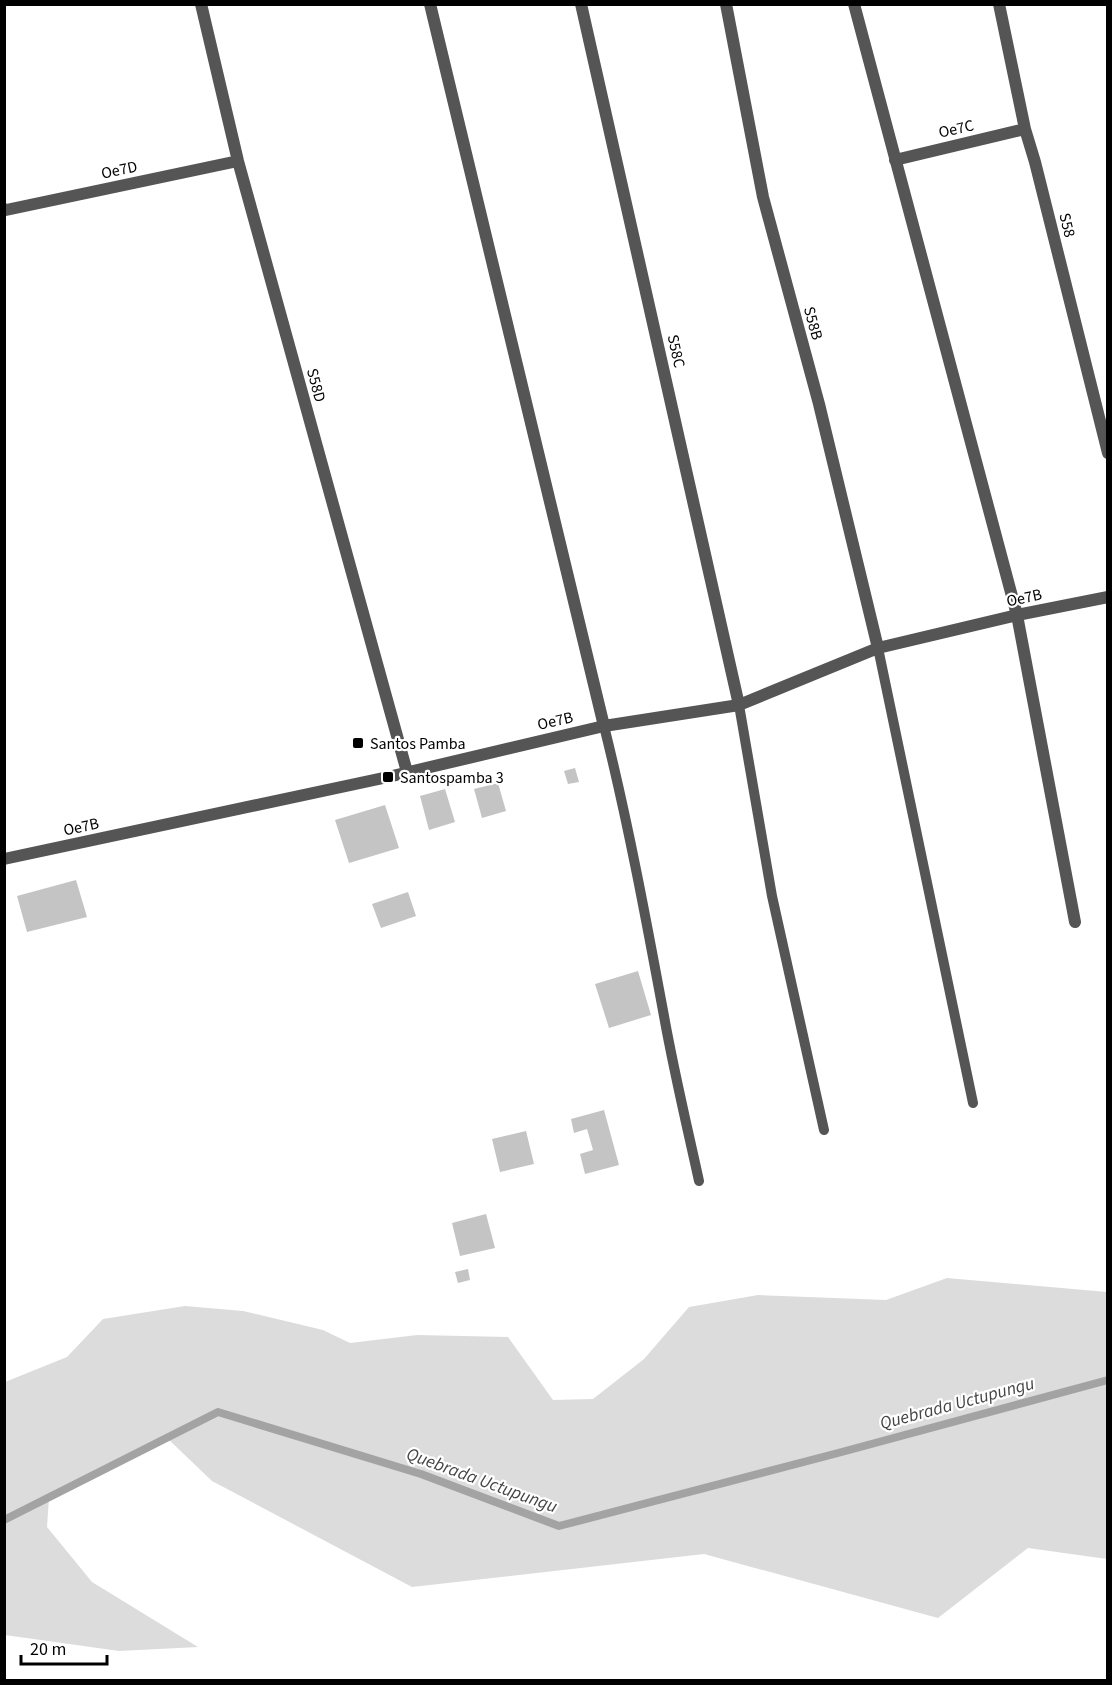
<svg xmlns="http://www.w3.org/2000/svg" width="1112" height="1685" viewBox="0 0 1112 1685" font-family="'Source Sans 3',sans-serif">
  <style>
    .green { fill: #dcdcdc }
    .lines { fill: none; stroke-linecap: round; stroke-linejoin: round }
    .stream { stroke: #a3a3a3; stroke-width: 8 }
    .building { fill: #c4c4c4 }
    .service { stroke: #555; stroke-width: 10 }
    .minor { stroke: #555; stroke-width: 12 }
    .poi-dot { fill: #000; stroke: #fff; stroke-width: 2 }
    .labels { text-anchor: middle; stroke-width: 4.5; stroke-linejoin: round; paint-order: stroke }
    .street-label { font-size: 16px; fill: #000; stroke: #fff }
    .poi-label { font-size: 16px; fill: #000; stroke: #fff; text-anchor: start }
    .water-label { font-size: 18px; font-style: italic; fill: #444; stroke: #fff }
  </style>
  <rect width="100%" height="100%" fill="#fff"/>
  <!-- green -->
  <path class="green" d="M947,1278L1107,1292V1559L1028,1548L938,1618L704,1554L412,1587L212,1481L167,1438L49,1498L47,1527L92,1582L198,1647L119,1651L5,1635V1382L67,1357L103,1319L185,1306L243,1311L323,1330L350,1343L417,1335L508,1337L553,1400L593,1399L644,1359L689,1307L758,1295L886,1300Z"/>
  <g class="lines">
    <!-- stream -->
    <path class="stream" d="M4,1520L218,1412L421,1474L559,1526L838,1453L1108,1380"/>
  </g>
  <!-- building -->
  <path class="building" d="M575,768L579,782L568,784L564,771Z
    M498,783L506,811L482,818L474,789Z
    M445,789L455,822L429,830L420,796Z
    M385,805L399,848L349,863L335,820Z
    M76,880L87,917L27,932L17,896Z
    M408,892L416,916L381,928L372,904Z
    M638,971L651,1015L609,1028L595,984Z
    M604,1110L619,1165L585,1174L580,1154L593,1150L587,1129L574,1133L571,1119Z
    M526,1131L534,1164L500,1172L492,1139Z
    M486,1214L495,1248L460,1256L452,1223Z
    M468,1269L470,1280L458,1283L455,1272Z"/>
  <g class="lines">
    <!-- service -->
    <path class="service" d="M878,648L973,1103
      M739,705L772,896L824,1130
      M604,726C628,822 646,919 664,1016C674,1072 687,1126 699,1181"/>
    <!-- minor -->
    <path class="minor" d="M201,4L238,161L407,772
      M430,4L604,726
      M581,4L739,705
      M726,4L763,197L819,404L878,648
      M854,4L1017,615L1075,922
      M999,4L1025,129L1035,162L1108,453
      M895,160L1025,129
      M4,209L6,210L238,161
      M4,859L388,777L604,726L739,705L878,648L1017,615L1108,597"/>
  </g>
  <!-- markers -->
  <g class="poi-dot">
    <rect x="352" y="737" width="12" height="12" rx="3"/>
    <rect x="382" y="771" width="12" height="12" rx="3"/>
  </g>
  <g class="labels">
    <!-- street labels -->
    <g class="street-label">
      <text transform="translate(956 128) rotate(-13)" y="6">Oe7C</text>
      <text transform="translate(119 169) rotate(-12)" y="6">Oe7D</text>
      <text transform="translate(1068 225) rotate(76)" y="6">S58</text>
      <text transform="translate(814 323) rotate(75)" y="6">S58B</text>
      <text transform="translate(677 351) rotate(77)" y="6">S58C</text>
      <text transform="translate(317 385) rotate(75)" y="6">S58D</text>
      <text transform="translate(1024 597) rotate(-12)" y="6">Oe7B</text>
      <text transform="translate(555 720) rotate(-13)" y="6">Oe7B</text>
      <text transform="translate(81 826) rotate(-12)" y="6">Oe7B</text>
    </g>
    <!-- poi labels -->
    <g class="poi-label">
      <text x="370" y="749">Santos Pamba</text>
      <text x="400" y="783">Santospamba 3</text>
    </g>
    <!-- water labels -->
    <g class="water-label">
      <text transform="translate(957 1403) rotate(-15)" y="6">Quebrada Uctupungu</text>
      <text transform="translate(482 1480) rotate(20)" y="6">Quebrada Uctupungu</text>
    </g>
  </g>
  <!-- border -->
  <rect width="1112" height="1685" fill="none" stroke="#000000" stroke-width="12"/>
  <!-- scale -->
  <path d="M21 1655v9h86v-9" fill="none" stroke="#000000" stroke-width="3"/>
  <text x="30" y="1655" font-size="18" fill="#000000" stroke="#ffffff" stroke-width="4.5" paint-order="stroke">20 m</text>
</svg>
